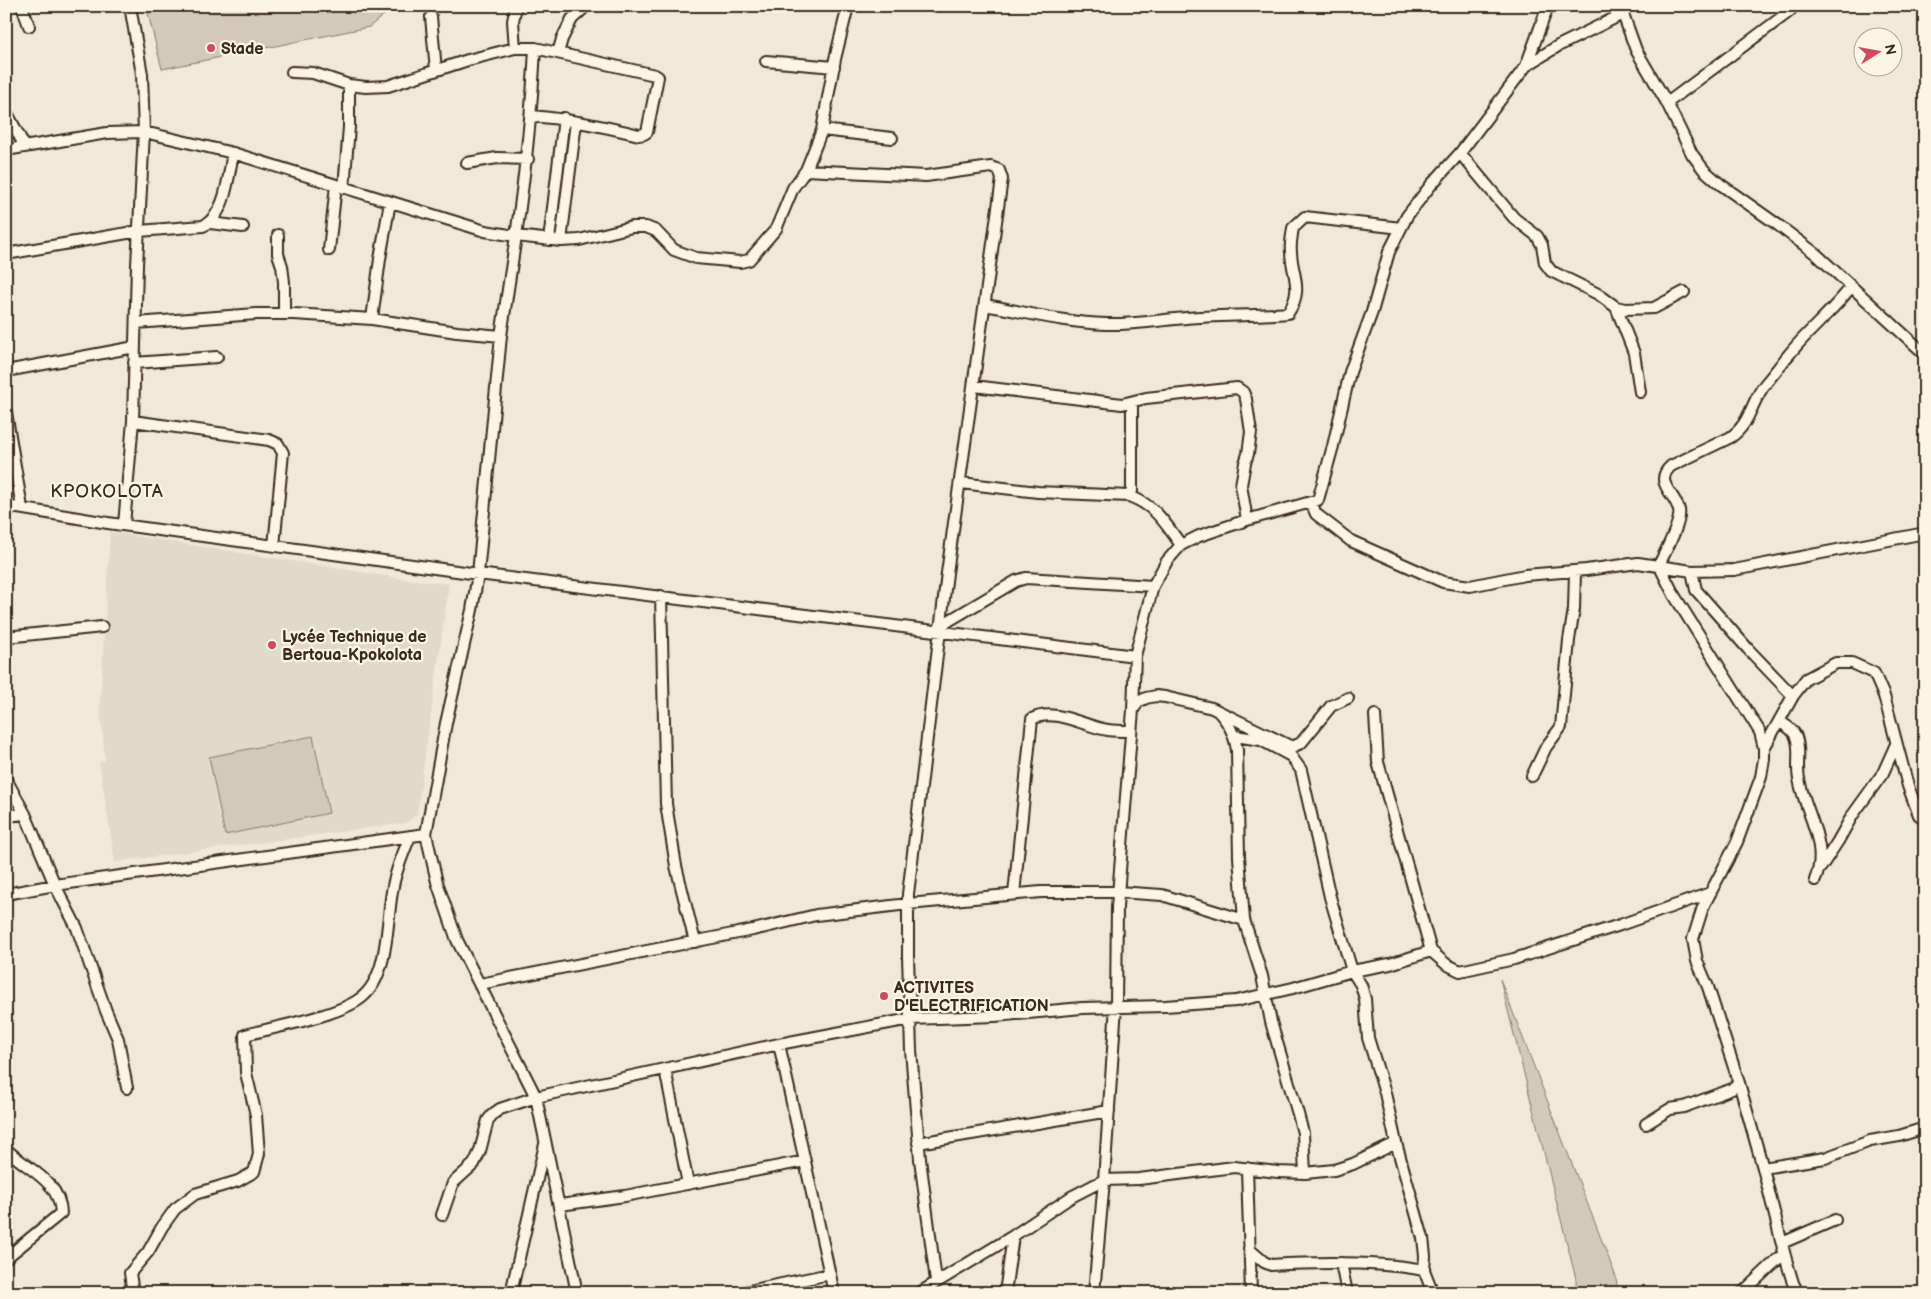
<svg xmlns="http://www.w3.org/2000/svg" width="1931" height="1299" viewBox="0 0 1931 1299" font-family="'Balsamiq Sans',sans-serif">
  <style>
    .built { fill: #e1d9c9 }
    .green { fill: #d2c9ba; stroke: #867a6c }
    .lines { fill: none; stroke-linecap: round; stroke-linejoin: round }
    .street-casing { stroke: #3b2a1e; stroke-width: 14 }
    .street { stroke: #fcf5e5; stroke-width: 10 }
    .poi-dot { fill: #d1495b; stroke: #fcf5e5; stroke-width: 2 }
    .labels { text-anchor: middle; stroke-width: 4.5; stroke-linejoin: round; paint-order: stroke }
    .poi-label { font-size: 16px; font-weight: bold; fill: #3b2a1e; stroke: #fcf5e5; text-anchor: start }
    .neighbourhood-label { font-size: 18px; letter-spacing: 1px; fill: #3b2a1e; stroke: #fcf5e5 }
  </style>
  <rect width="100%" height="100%" fill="#f0e9d9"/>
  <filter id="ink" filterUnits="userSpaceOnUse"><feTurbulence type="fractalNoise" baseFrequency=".02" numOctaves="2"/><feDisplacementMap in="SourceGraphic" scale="10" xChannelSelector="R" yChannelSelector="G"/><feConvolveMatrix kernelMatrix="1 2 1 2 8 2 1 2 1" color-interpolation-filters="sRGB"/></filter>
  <g filter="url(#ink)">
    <!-- built -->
    <path class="built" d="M110,532L405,579L449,584L417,814L406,823L115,862L99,762L105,761L100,705Z"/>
    <!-- green -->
    <path class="green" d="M146,6H395L369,27L162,69Z
      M313,736L329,813L225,835L209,757Z
      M1500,979L1616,1277L1618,1293H1576V1279Z"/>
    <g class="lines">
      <!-- street casing -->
      <g class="street-casing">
        <path id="street" d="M22,6L29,26
          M848,6L835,59L822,130L806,170L926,176L991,167L999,170L1002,179L947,573L908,894V956L911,1050L920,1159L936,1281
          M1623,6V14L1636,50L1667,103L1692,154L1704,170L1720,184L1778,225L1816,254L1925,354
          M431,17L436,70
          M515,48L513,21L516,6
          M535,48C532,111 525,173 516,236L561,241L579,240L632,227H646L656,231L674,250L696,258L740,262L749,260L776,229L793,188L806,170
          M558,53L562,39L572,19L586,6
          M766,61L834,67
          M1526,66L1548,6
          M292,72L313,73L349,85L366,87L388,86L468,60L515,48H535L655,75L658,77L647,132L644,134L639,135C603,126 568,119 532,116
          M1667,103L1790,11L1792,6
          M6,111L25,147
          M822,130L892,138
          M6,150L107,133L144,132L233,153L485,231L516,236L501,336L478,574L472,610L446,723L426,834L437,882L457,940L536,1097L577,1293
          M1460,153L1514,218L1537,236L1542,245L1545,263L1551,271L1598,294L1616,307L1625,309L1654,308L1684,292
          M467,163L497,158L528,159
          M344,188L349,127V85
          M210,223L243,227
          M278,235V254L282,266L284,282V314
          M549,240L564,118
          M561,241L576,122
          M329,250L336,185
          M6,254L139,231L203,226C226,215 228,177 233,153
          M985,305C1025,312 1066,323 1106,324C1133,325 1159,320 1186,318C1220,315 1254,316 1288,313C1304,289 1292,276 1291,252C1290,244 1292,235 1293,228L1305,217L1401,228
          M1616,307L1634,353L1640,392
          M372,319L380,259L390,202
          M136,323L256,314H294L372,319L457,332L501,336
          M134,363L217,357
          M6,371L135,347
          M974,386L1122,404L1146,398L1237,388L1243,392L1246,399L1251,432L1248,454L1245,463L1241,485L1247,520
          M6,412L22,508
          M133,421L269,440L278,444L283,453L274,546
          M961,483L1038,492L1129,496C1156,506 1165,523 1181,545
          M1129,496L1132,491V402
          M1311,502L1316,514L1351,541L1443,582L1470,586L1525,575L1586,570L1638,563L1692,571L1734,570L1925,533
          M6,506L108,523L478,574L1135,656
          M124,525L133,421L137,265L144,132L142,74L130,6
          M1692,571L1696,590L1748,649L1793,696
          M661,596L666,804L676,866L695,942
          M940,626L1016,581L1026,578L1153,586
          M6,637L102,627
          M1133,710L1138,702L1146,698L1156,696L1165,697L1212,708L1292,747L1301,743L1331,706L1348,698
          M1218,711C1229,723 1234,733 1237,750L1239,857L1244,920L1262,976L1271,1022L1298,1114L1303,1133L1305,1173
          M1779,721C1785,725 1794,730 1796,737C1801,750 1796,765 1799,779C1805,813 1830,845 1815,880
          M1235,736L1261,740L1291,756L1301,770L1330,897L1352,971L1361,985L1365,999L1368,1038L1385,1093L1396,1143L1423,1238L1425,1256L1424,1270L1433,1293
          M1764,748L1793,696L1806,679L1836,663H1852L1874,673L1884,696L1908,786L1919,815L1925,819
          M1532,776L1546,747L1561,727L1569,640L1574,609L1575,571
          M6,779L25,814L55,885L77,928L106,1011L118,1039L127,1088
          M6,816L25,814
          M1821,867L1838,841L1852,816L1883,773L1896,744
          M6,894L55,885L426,834
          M1014,894L1032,719C1055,707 1085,727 1108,730C1115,731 1123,731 1131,731
          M1431,951L1446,964L1460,971L1514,959L1620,925L1710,893
          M480,984L753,930L816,915L908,904L1041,892H1118L1162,895L1244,920
          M779,1044L834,1293
          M665,1069L688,1184
          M1646,1124L1670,1109L1684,1107L1732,1089L1739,1083
          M918,1143L1109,1111
          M6,1149C26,1169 60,1180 61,1213L6,1258
          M1247,1168L1251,1293
          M1763,1168L1825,1158L1870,1141L1899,1136L1925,1128
          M560,1205L625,1196L805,1161
          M442,1215L453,1183L474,1164L480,1151L488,1120L493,1114L500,1109L536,1097L779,1044L910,1019L995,1016L1082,1008L1165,1006L1236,1001L1293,988L1352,971L1390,964L1431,951L1378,762L1375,715
          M1782,1243L1835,1220
          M1249,1249L1264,1262L1271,1265C1321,1262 1374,1261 1424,1270
          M1341,1263L1347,1293
          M133,1293L130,1273L148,1252L162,1227L175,1209L195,1194L238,1181L254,1172L259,1154L256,1115L246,1073L245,1035C275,1027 338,1016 361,998C390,976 386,919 393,886C396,869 404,852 410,836
          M511,1293L545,1144
          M739,1293L830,1274
          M919,1293L1013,1236L1071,1197L1104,1180L1116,1006L1117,907L1133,710L1135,656L1153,586L1167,561L1181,545L1199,536L1247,520L1318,500L1333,446L1350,372L1372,312L1389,252L1407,216L1431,185L1460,153L1526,66L1558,46L1623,14
          M1005,1293L1013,1236
          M1094,1293L1104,1180L1139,1179L1234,1167L1278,1172L1305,1173L1334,1170L1353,1164L1396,1143
          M1742,1293L1779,1258L1785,1256
          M1798,1293L1793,1283L1785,1256L1763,1168L1739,1083L1708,987L1697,961L1693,939L1703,907L1737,842L1761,777L1764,759V748L1760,732L1674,595L1659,565C1664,554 1682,522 1679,510C1675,493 1653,482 1671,466L1731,437C1751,423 1751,401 1766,383C1777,370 1787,356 1798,344C1815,325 1835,308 1851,287"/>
      </g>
      <!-- street -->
      <use href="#street" class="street"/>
    </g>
  </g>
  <!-- markers -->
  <g class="poi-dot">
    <circle cx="211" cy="48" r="5"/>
    <circle cx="272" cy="645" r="5"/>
    <circle cx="884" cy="996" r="5"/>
  </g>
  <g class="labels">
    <!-- poi labels -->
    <g class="poi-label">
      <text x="221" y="54">Stade</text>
      <text x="282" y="642">Lycée Technique de<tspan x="282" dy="18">Bertoua-Kpokolota</tspan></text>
      <text x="894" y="993">ACTIVITES<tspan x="894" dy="18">D'ELECTRIFICATION</tspan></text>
    </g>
    <!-- neighbourhood labels -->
    <g class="neighbourhood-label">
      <text x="107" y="497">KPOKOLOTA</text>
    </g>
  </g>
  <!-- margin -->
  <rect width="1931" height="1299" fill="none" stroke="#fcf5e5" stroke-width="25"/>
  <rect x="12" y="12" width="1906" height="1274" fill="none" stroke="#3b2a1e" stroke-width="2" filter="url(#ink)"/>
  <!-- north arrow -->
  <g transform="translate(1878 52) rotate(79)"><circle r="24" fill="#fcf5e5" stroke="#afa495"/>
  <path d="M0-4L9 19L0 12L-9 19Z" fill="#d1495b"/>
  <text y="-8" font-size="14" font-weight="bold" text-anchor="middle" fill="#3b2a1e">N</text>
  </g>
</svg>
